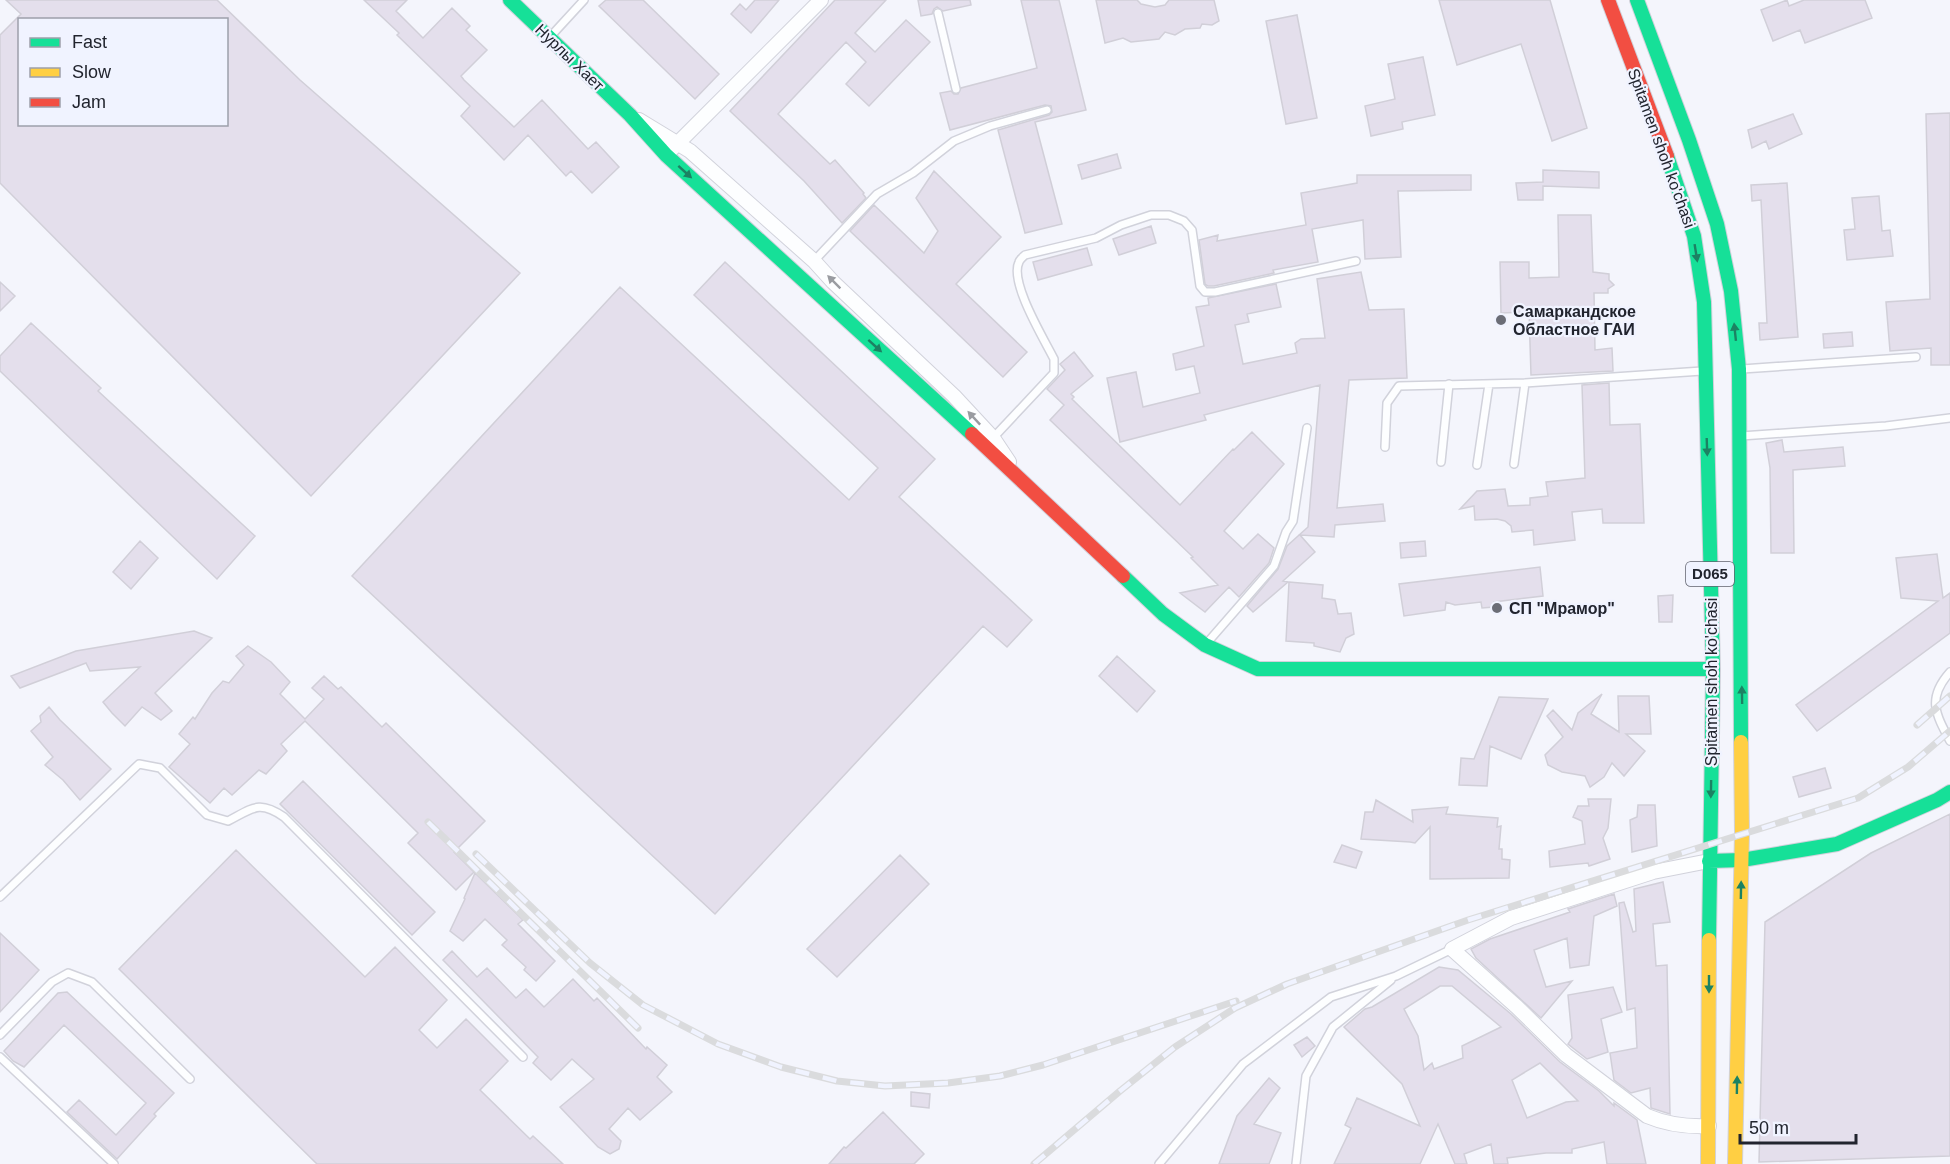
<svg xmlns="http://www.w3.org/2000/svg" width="1950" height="1164" viewBox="0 0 1950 1164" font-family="Arial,sans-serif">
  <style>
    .building { fill: #e4dfec; stroke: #d1cfd8; stroke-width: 1.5; fill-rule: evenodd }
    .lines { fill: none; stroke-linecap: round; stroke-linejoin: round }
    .lane-casing { stroke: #d1d2db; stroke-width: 10 }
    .street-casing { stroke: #d1d2db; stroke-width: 16 }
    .fast-casing { stroke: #d1d2db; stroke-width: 16 }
    .slow-casing { stroke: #d1d2db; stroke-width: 16 }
    .jam-casing { stroke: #d1d2db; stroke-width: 16 }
    .lane { stroke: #fdfeff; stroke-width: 7 }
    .street { stroke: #fdfeff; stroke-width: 14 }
    .fast { stroke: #16e098; stroke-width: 14 }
    .slow { stroke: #ffcf43; stroke-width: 14 }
    .jam { stroke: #f24e42; stroke-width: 14 }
    .rail-casing { stroke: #dadbdd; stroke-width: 7 }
    .rail { stroke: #f0f3ff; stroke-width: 4.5; stroke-dasharray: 14; stroke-linecap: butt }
    .oneway { fill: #1c8263 }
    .oneway2 { fill: #9a9ca1 }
    .poi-dot { fill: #6b6d76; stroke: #f0f3ff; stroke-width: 2 }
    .labels { text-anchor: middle; stroke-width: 4.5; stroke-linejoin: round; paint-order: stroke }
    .shield { fill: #f0f3ff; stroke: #5f626d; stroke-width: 1.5 }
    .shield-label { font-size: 15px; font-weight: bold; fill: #21242e }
    .street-label { font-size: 16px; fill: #21242e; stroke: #f0f3ff }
    .poi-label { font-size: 16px; font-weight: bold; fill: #21242e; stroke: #f0f3ff; text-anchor: start }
  </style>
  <rect width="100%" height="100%" fill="#f4f5fc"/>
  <!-- building -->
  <path class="building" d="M6,0H217L300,80L520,273L311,496L0,183V35L21,14ZM20,20H226V124H20Z
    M364,0H407L396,11L423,38L452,8L470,26L466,30L487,50L461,76L464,80L514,127L542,100L588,149L596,142L619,167L592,193L571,171L566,176L528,135L504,160L461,116L470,106L397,35L399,33Z
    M606,0H643L719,74L695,99L599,6Z
    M755,0H779L751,33L731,14L740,4L746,10Z
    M835,0H886L855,33L875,52L906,20L930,42L869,106L846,84L866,62L846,42L778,114L830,164L835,160L864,193L863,194L866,198L842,223L804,181L730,111Z
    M918,0H970L971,5L943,11L937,7L934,9L932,14L921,16Z
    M1021,0H1059L1086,110L1035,122L1062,224L1025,233L998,130L1049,115L1052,112L1051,106L1045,105L950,130L940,93L951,91L954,94H958L961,88L1037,68Z
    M1096,0H1137L1141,4L1155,7L1165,5L1169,0H1214L1219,21L1212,25L1202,24L1200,28L1185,29L1175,35L1165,32L1159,39L1131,42L1123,38L1105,43Z
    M1439,0H1550L1587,128L1552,141L1521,44L1457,65Z
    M1787,0L1789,6L1804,0H1865L1872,18L1805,43L1800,30L1773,41L1761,10Z
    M1297,15L1317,118L1286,124L1266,21Z
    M1423,57L1435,115L1402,122L1403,129L1371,136L1365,106L1395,99L1388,64Z
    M1950,113V365H1931V348L1890,351L1886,302L1930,299L1926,114Z
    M1793,114L1802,134L1769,149L1766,141L1752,148L1748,130Z
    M1117,154L1121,168L1082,179L1078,165Z
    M1543,170L1599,172V188L1543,186V200H1518L1516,183L1543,182Z
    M934,171L1001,237L956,284L1027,352L1003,377L850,231L874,205L924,253L938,231L916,198Z
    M1357,175H1471V190L1398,191L1401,257L1365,259L1363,220L1312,229L1318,262L1273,270L1274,273L1214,286H1208L1205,284L1199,240L1218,235L1217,241L1306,225L1301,193L1357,183Z
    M1787,183L1798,337L1760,340L1759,323H1767L1761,200L1752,201L1751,185Z
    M1879,196L1882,231L1890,230L1893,256L1847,260L1844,230L1855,229L1852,198Z
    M1558,215H1591L1593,272L1609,274V280L1614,285L1608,289V293H1594L1595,350L1612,348L1613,371L1531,375L1529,312L1501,313L1500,262H1529V278L1559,277Z
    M1151,226L1156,243L1119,255L1113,239Z
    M1087,248L1092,265L1038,280L1033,262Z
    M725,262L935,459L899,497L1032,620L1007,647L983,626L715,914L352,576L620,287L849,500L878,468L694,295Z
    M1361,272L1369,310L1404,309L1407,378L1349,380L1337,508L1383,504L1385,521L1335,525L1334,537L1300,535L1315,552L1283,581L1288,582L1253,612L1247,606L1278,569L1287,546L1308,527L1320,385L1204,415L1206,420L1120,442L1107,378L1136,372L1143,407L1200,393L1194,366L1176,370L1173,354L1204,346L1196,307L1209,305L1208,298L1276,284L1281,307L1247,314L1249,322L1235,325L1243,364L1297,353L1295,343L1301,339L1325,338L1317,279Z
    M0,282L15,296L0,311Z
    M31,323L101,388L98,391L255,536L217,579L0,371V356Z
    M1852,332L1853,346L1824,348L1823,334Z
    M1074,352L1093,376L1071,394L1074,397L1072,399L1180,505L1233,449L1234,450L1252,432L1284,464L1224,531L1243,549L1258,534L1274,548L1269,563L1239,597L1229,587L1205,612L1180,593L1218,585L1191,558L1193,557L1050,420L1064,405L1047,389L1065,370L1060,364Z
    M1609,383L1610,425L1640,424L1644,523H1603L1602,509L1572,512L1575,540L1534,545L1533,530L1512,532L1511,526L1505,521L1497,519L1475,520L1474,506L1460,509L1477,491L1505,489L1508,506L1530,505V498L1548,496L1546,482L1585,478L1582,385Z
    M1782,440L1784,452L1843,447L1845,466L1793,470L1794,553H1771L1770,468L1766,443Z
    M140,541L158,558L131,589L113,572Z
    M1425,541L1426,556L1401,558L1400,543Z
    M1937,554L1943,598L1950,593V633L1817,731L1796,705L1938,601L1901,598L1896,558Z
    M1540,567L1543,596L1494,602V607L1482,608L1481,602L1455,605L1446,602L1445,610L1404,616L1399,584Z
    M1289,582L1323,585L1322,598L1335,600L1338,614L1351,613L1354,634L1346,638L1340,652L1314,646V643L1286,641Z
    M1673,595L1672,622H1659L1658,596Z
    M194,631L212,638L155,693L172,711L161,720L142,707L125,726L112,713L103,702L140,667L90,671L86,663L20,688L11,676L76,651Z
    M248,646L271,662L290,682L280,694L305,719L324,699L312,688L324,676L338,689L341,687L382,727L386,723L485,821L454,852L474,872L456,890L408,843L418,833L305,721L281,744L287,751L266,774L259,770L232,795L224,788L210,803L169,767L190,744L179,734L193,717L195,719L212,693L223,681L229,683L244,665L236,656Z
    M1117,656L1155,691L1137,712L1099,676Z
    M1602,694L1591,714L1619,732L1618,696H1649L1651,734H1626L1645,751L1624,776L1612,763L1604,777L1590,787L1585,776L1562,772L1548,765L1545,755L1563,737L1547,716L1553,710L1572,730L1578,713Z
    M1499,697L1548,699L1521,759L1490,746L1487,786L1459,785L1461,758L1474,759Z
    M49,707L60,720L111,769L80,800L63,780L45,765L53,757L31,731L41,722L40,716Z
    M1825,768L1831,788L1799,797L1793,777Z
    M303,781L435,912L412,935L280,804Z
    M1588,799H1611L1608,828L1603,838L1610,859L1589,866L1588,863L1550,867L1549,851L1585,844L1582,821L1573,817L1578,806H1589Z
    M1376,800L1413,822L1412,810L1448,807L1446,814L1498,818L1497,827L1501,826L1499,849H1502V859L1510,860L1509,878L1430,879V827L1415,843L1410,842L1361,839L1365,812H1373Z
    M1638,805H1655L1657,846L1632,852L1630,820L1637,817Z
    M1950,814V1156L1759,1162L1765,922L1871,853Z
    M1342,845L1362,852L1356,868L1334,862Z
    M236,850L365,977L395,947L447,1000L419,1030L437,1048L466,1019L508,1061L480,1090L530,1139L533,1136L563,1164H317L119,969Z
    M900,855L929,884L837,977L807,949Z
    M475,873L523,920L518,924L555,961L536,981L524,970L526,967L502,945L507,940L485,919L463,941L450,931L465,899L464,898Z
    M1663,882L1670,922L1653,924L1656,966L1667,965L1670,1114L1651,1108L1650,1088L1631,1093L1614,1080L1610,1053L1637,1048L1635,1008L1627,1010L1619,903L1624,902L1633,932L1636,931L1634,889Z
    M1614,894L1617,906L1594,916L1589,965L1570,968L1567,938L1534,950L1546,987L1572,981L1541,1018L1476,958L1471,949L1490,939L1570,912L1568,909Z
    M0,933L39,970L0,1012Z
    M452,951L477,977L487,968L516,998L526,989L544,1007L573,979L594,1001L597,998L646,1049L647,1047L667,1065L657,1077L672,1092L640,1120L628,1108L609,1129L621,1141L619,1149L610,1154L598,1147L560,1107L594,1079L572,1059L551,1080L533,1063L538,1057L443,960Z
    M1439,967L1458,970L1511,1014L1560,1062L1599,1091L1614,1106V1103L1637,1120L1646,1164H1607L1604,1142L1572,1149V1153H1546L1507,1158L1508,1164H1494L1491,1144L1464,1154L1467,1164H1455L1438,1124L1420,1164H1334L1351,1128L1345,1125L1357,1098L1420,1126L1402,1084L1344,1027L1365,1009L1372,1007ZM1440,986H1452L1501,1027L1462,1046L1463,1058L1434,1069L1432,1063L1424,1070L1418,1036L1404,1009ZM1540,1063L1578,1101L1566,1102L1527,1118L1512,1080Z
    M1613,987L1622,1012L1601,1019L1608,1052L1587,1059L1568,1044L1572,1038L1568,995Z
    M67,992L174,1093L154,1114L156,1116L117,1159L67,1112L79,1100L116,1135L146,1103L64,1025L24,1067L13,1061L4,1051L58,993Z
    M1307,1037L1315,1046L1302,1057L1294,1045Z
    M1269,1078L1280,1088L1254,1124L1281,1133L1269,1164H1219L1237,1116Z
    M911,1092L930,1094L929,1108L911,1106Z
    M883,1112L924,1154L914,1164H829L844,1147L846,1148Z"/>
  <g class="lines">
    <!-- lane casing -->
    <g class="lane-casing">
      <path id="lane" d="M938,13L956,89
        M550,37L584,0
        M814,261L877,194L913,173L954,141L990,126L1047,110
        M1742,369L1916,357
        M1741,436L1886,426L1950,418
        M993,438L1054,373V359C1044,339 1009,282 1019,262C1020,259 1023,257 1025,255L1096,238L1121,225L1151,215H1169L1184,221L1192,230L1200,286L1205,292H1215L1356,261
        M1385,447L1387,403L1399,386L1525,383L1702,371
        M1441,462L1449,384
        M1514,464L1525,383
        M1477,465L1489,384
        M1207,643L1274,566L1286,532L1293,521L1307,428
        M1950,672C1927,698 1935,713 1950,741
        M0,897L139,764L160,768L207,815L228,821C253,808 259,800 284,817L523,1057
        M0,1035L52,982L68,973L92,982L190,1079
        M0,1057L114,1164
        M1159,1164L1243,1064L1331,997L1396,976L1452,949
        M1296,1164L1306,1076L1333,1027L1391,980"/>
    </g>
    <!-- street casing -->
    <g class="street-casing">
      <path id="street" d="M639,120L690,151L814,261L833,282L954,396L993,438L1009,462
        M672,149L821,0
        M1709,861L1653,872L1511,918L1452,949L1517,1007L1566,1055L1647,1116C1668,1125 1687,1127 1709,1126"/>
    </g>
    <!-- fast casing -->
    <g class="fast-casing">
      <path id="fast" d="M510,0L630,115L666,155L972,434
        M1637,0L1689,140L1717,224L1731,291L1739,369L1741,742
        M1667,156L1694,236L1704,302L1713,669L1709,940
        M1123,576L1163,614L1205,645L1258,669H1713
        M1709,861L1742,860L1837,844L1937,800L1950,792"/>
    </g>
    <!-- slow casing -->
    <g class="slow-casing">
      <path id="slow" d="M1708,1164L1709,940
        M1735,1164L1742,833L1741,742"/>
    </g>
    <!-- jam casing -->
    <g class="jam-casing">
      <path id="jam" d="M1608,0L1667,156
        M972,434L1123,576"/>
    </g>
    <!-- lane -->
    <use href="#lane" class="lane"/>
    <!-- street -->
    <use href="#street" class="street"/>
    <!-- fast -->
    <use href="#fast" class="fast"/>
    <!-- slow -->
    <use href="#slow" class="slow"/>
    <!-- jam -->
    <use href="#jam" class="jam"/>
    <!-- rail casing -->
    <g class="rail-casing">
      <path id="rail" d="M1917,725L1950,696
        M428,822L638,1028
        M476,854L590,963L643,1005L718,1044L781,1067L837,1081L885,1086L948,1083L1000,1076L1043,1065L1236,1001
        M1034,1164L1120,1091L1175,1047L1235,1008L1287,984L1468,920L1858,798L1908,767L1950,731"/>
    </g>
    <!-- rail -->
    <use href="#rail" class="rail"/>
  </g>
  <!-- one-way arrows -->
  <defs><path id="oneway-solid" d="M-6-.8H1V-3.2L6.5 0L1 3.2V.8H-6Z" transform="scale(1.5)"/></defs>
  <g class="oneway">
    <use href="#oneway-solid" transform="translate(685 172) rotate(42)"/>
    <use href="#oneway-solid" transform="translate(1696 253) rotate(81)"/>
    <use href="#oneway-solid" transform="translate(1735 332) rotate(-96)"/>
    <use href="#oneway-solid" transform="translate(875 346) rotate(42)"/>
    <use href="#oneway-solid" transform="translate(1707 447) rotate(88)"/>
    <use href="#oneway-solid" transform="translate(1742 695) rotate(-91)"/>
    <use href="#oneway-solid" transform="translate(1711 789) rotate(91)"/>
    <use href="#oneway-solid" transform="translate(1741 890) rotate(-89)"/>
    <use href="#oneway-solid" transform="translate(1709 984) rotate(90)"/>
    <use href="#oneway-solid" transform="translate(1737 1085) rotate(-89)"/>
  </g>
  <g class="oneway2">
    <use href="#oneway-solid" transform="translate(834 282) rotate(-135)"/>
    <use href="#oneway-solid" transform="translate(974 418) rotate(-133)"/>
  </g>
  <!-- markers -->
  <g class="poi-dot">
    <circle cx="1501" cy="320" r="6"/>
    <circle cx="1497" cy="608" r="6"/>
  </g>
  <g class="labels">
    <!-- shield labels -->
    <rect class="shield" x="1686" y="562" width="48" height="24" rx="4.5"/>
    <g class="shield-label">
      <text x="1710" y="579">D065</text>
    </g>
    <!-- street labels -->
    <g class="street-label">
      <text transform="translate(570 57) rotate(44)" y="6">Нурлы Хает</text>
      <text transform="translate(1662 148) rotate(70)" y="6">Spitamen shoh ko'chasi</text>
      <text transform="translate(1711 682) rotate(-90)" y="6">Spitamen shoh ko'chasi</text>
    </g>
    <!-- poi labels -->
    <g class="poi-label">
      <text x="1513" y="317">Самаркандское<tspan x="1513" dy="18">Областное ГАИ</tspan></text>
      <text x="1509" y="614">СП "Мрамор"</text>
    </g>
  </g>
  <!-- legend -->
  <rect x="18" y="18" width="210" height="108" fill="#f0f3ff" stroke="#9da0ab" stroke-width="1.5"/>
  <rect x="30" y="38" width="30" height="9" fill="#16e098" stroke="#9da0ab" stroke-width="1.5"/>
  <text x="72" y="48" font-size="18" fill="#21242e">Fast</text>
  <rect x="30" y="68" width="30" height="9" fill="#ffcf43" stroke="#9da0ab" stroke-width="1.5"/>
  <text x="72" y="78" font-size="18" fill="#21242e">Slow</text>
  <rect x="30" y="98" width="30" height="9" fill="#f24e42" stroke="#9da0ab" stroke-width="1.5"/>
  <text x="72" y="108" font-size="18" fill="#21242e">Jam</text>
  <!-- scale -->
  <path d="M1740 1134v9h116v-9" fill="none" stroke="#21242e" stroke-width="3"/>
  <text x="1749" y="1134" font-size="18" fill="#21242e" stroke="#f0f3ff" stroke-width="4.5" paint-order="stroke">50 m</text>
</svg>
